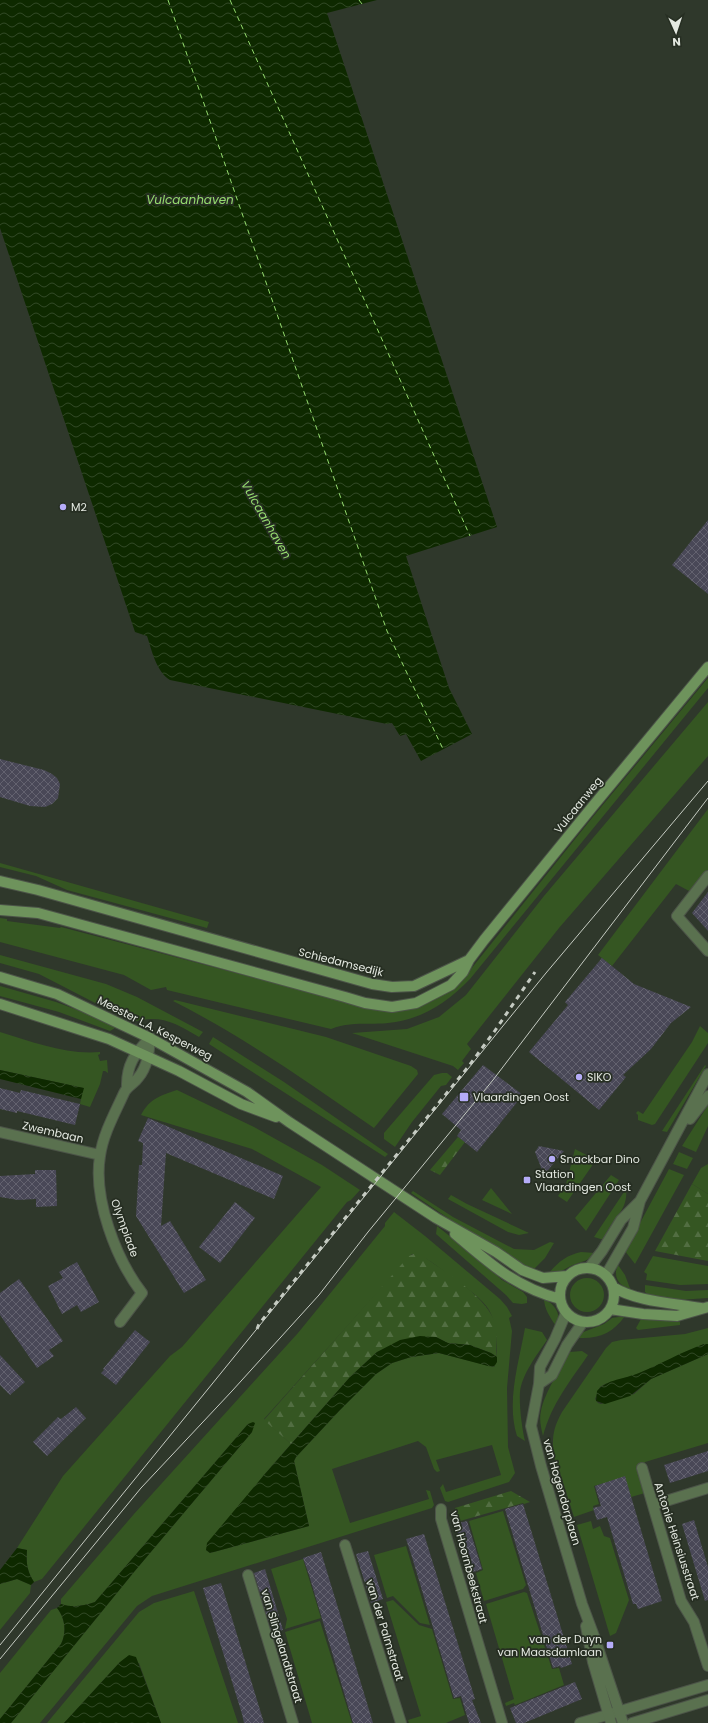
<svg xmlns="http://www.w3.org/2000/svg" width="708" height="1723" viewBox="0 0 708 1723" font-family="Poppins,sans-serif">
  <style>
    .green { fill: #355622; fill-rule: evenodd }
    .forest { fill: url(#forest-firs) }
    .water { fill: url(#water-waves) }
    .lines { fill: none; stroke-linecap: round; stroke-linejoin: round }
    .ferry { stroke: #95dc6f; stroke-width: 1; stroke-dasharray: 5 4; stroke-linecap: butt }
    .building { fill: url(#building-cross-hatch) }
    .minor-casing { stroke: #4c5448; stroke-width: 12 }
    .tertiary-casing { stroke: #4c5448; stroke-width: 12 }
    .secondary-casing { stroke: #4c5448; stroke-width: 12 }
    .minor { stroke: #5a714f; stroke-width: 10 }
    .tertiary { stroke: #5a714f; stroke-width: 10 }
    .secondary { stroke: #6e935c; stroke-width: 10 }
    .tram { stroke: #c5cbc2; stroke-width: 1 }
    .rail { stroke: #c5cbc2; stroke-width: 3; stroke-dasharray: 5 5; stroke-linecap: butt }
    .poi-dot { fill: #b5acf8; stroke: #262e22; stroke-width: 1.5 }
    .labels { text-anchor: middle; stroke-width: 3.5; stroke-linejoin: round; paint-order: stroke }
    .poi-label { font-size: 11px; fill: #e4e9e1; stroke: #262e22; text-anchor: start }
    .street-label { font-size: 11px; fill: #e4e9e1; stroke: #262e22 }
    .water-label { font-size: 12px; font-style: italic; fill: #95dc6f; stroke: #262e22 }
  </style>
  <defs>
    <pattern id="forest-firs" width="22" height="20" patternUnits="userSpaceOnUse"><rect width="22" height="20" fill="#355622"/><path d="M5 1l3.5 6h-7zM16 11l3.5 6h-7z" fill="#526e42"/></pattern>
    <pattern id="water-waves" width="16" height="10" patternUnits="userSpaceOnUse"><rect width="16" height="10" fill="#0e2900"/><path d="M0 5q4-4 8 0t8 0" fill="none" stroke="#314825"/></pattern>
    <pattern id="building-cross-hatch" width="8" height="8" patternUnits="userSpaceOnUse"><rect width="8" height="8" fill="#494857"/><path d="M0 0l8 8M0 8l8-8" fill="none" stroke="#63626f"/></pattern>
  </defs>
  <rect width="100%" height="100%" fill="#2f382b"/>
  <!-- green -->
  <path class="green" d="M708,678V688L470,979C448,1002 421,1020 388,1023C369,1025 350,1021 331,1029L167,990L166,987L151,990L124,975L0,942V918L7,919V921L60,928L61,927L369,1008L390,1011L467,974L592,818Z
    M708,702V756L559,928L467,1044L471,1049L462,1061L464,1063L458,1070L453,1066L352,1033L407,1029L439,1017L466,995L544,896Z
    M708,809V870L691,892L676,884L612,966L598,955Z
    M0,863L209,922L207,928L67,890L36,876L0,867Z
    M0,955L106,984L137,997L203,1032L199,1037C175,1023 161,1014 132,1022L39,974L0,963Z
    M0,986L56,1002L107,1021L115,1028L110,1031L59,1012L0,996Z
    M175,1000L326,1037L411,1066L417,1070L418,1074L374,1128C309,1083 244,1037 173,1001Z
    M700,1026L708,1033V1043L655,1124L652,1125L638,1120V1115L636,1113L638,1111L643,1114L692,1042Z
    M0,1032C33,1042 66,1055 100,1052V1054L98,1055L100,1061L107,1060L108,1073L105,1071H103L100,1084L90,1107L80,1104L83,1088L0,1070Z
    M213,1037L284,1082L388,1154L385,1157L209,1044Z
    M705,1065L706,1066L667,1132L662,1131Z
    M442,1073H447L452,1077L446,1085L441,1086L412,1122L395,1147L384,1139V1133L434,1075Z
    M177,1090L254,1127L322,1165L360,1190L351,1200L347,1202L42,1579L34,1582C27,1571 26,1563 27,1550L17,1548L63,1476L170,1356L182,1347L321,1187L252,1149L141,1115C150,1098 160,1096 177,1090Z
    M708,1105V1126L696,1152L682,1146Z
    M575,1149L596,1160L567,1202L558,1196L566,1184Z
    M679,1152L693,1158L687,1169L673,1164Z
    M708,1164V1194L692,1184L701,1168Z
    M669,1169L684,1175L635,1264L625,1251Z
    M611,1175L619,1180L586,1231L575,1218Z
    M491,1188L512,1214L482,1200Z
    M626,1189C629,1212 609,1220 604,1240L594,1237Z
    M413,1191L453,1217L514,1249L534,1250L550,1242L554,1243L545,1258L533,1270L476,1237L411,1193Z
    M451,1195L467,1204L529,1233L519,1235L508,1232L448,1199Z
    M394,1212L425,1236L500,1299L507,1307L512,1316L509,1318L512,1331L507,1388L508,1447L515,1473L509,1482L448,1502L445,1501L440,1488L443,1484L446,1492L501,1475L492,1445L436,1460L440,1471L437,1472L434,1469L426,1447L418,1441L332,1469L350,1523L429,1499L426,1490L430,1491L434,1505L432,1508L152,1596L137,1606L40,1723H11L134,1572L252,1432L248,1424L95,1602C83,1606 73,1608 61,1604V1599L134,1514L298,1333L385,1226V1223ZM412,1254C427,1256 436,1266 449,1275C462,1285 477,1294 487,1307C498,1322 499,1350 494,1367L439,1353L411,1357L392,1363L376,1374L339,1411L296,1457L294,1461L309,1526L210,1553L206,1550L264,1475L291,1444L264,1419Z
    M437,1226L486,1265L502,1280L523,1292L527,1297V1303L522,1304L513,1303L506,1295L436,1234Z
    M581,1252L595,1253C589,1261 583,1261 573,1265C562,1270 563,1272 549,1273C558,1262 567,1255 581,1252Z
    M653,1256L708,1266V1284L680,1285L646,1280L647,1274L644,1272Z
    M618,1265L625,1275L631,1291C620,1286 612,1277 618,1265Z
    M570 1295a17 17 0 1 1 34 0a17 17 0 1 1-34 0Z
    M645,1285L686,1291L708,1290V1298L678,1300L648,1295L645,1292Z
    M544,1298C554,1304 563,1315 556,1326C550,1317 544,1309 544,1298Z
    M625,1316C613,1333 599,1339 579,1338L581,1333L604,1324L612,1318Z
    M641,1319L680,1322V1325L638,1330L636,1328Z
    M525,1328L542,1332L547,1340C537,1355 522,1374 520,1392C519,1405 522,1429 525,1441L517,1436C506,1402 519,1362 525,1328Z
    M708,1328V1344H704L638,1374L605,1384L600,1387L595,1399L598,1403L601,1404L634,1394L651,1379L708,1354V1443L645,1462L644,1464L637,1466L645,1493L631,1497L625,1477L594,1486L599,1504L593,1506L594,1510L574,1517L556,1460L554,1459C552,1439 552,1430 562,1412L606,1348L612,1342L621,1340L685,1334Z
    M582,1351L588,1355C569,1383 552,1403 543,1436C541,1428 539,1419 541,1411C544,1394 561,1367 570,1352Z
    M503,1511L526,1585L523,1589L484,1601L476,1573L483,1570L469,1521Z
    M591,1521L593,1529L600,1526L604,1536L610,1538L629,1600L616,1633L610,1636L577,1525Z
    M406,1546L430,1625L420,1623L393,1596L387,1598L374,1555Z
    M303,1559L321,1618L285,1629L287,1619L271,1569Z
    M17,1579L31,1585L30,1593L0,1630V1584Z
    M194,1591L238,1723H161L139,1663L120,1662L64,1723H47L139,1612L154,1603Z
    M524,1592L527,1593L552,1669L559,1668L564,1685L515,1705L514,1703L506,1706L505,1703L514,1699L486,1604Z
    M393,1600L419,1625L432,1629L453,1699L460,1698L465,1715L446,1723H409L408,1720L421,1716L386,1602Z
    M57,1608C65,1618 67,1632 61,1644L0,1719V1673L51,1610Z
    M320,1621L352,1723H312L285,1632Z"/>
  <!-- forest -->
  <path class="forest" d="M458,1137L465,1142L440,1175L430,1170Z
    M692,1184L708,1194V1261L655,1251Z
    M416,1253L423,1256C446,1273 487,1296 496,1325C498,1335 496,1346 496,1356L491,1353L470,1345L448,1343L436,1337L377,1352L350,1377L291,1444L264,1420L409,1256Z
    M511,1491L530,1502L524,1504L523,1503L460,1521L455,1508Z"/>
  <!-- water -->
  <path class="water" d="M0,0H377L327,13L497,527L406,556L449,688L472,734L421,761L406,734L400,736L392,723L387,724L170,680C156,671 152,651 147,636L135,632L0,228Z
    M0,1070L84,1088L81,1099L0,1079Z
    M420,1336L436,1337L448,1343L470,1345L491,1353L497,1357V1362L494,1367L488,1366L439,1353L411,1357L392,1363L376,1374L339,1411L296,1457L294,1461L309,1526L210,1553L206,1550L207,1543L264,1475L350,1377L377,1352L400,1340Z
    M704,1344H708V1354L651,1379L630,1396L605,1404L596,1401L597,1391C607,1379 625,1379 639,1373C661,1364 681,1352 704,1344Z
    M253,1422L255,1423L252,1432L134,1572L11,1723H0V1719L61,1644C67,1632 65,1618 57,1608L61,1604C73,1608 83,1606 95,1602L248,1424Z
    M17,1548L27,1550C26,1563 27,1571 34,1582L31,1585L17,1579L0,1584V1570Z
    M129,1655L136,1657L161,1723H64L120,1662Z"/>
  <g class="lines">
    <!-- ferry -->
    <path class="ferry" d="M168,0L387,631L443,749
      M230,0L470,536
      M359,0L362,4"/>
  </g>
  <!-- building -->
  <path class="building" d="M708,520V594L672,565Z
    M0,759L44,770L52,774L57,778L60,784L58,798L52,804L45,807L30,806L0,797Z
    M708,892V931L692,913Z
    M602,958L634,984L691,1007L671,1023L651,1049L623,1075L626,1077L599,1110L529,1052L568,1005L565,1002Z
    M483,1065L523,1095L477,1152L457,1136L461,1130L442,1114Z
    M0,1088L20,1093L21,1090L80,1104L75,1125L17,1111V1113L0,1109Z
    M148,1118L283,1176L274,1199L166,1153L161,1226L170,1221L206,1280L184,1293L136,1216L139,1165H142L143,1143L138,1141Z
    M539,1146L564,1151L544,1175L535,1152Z
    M35,1170H56L57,1206L36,1207V1199L18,1200L0,1197V1176L35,1174Z
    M235,1202L255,1218L220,1263L199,1247Z
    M77,1262L99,1302L81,1312L77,1305L62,1314L48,1286L63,1278L59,1272Z
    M19,1279L63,1341L49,1350L54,1356L37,1368L0,1315V1293Z
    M135,1330L150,1342L116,1385L101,1373L104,1370L103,1369Z
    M0,1355L25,1382L10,1395L0,1385Z
    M76,1407L86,1418L47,1456L33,1442L58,1417L61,1419Z
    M708,1451V1471L670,1483L664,1465Z
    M625,1476L662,1601L638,1609L636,1604H633L607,1517L597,1520L593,1508L601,1506L595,1486Z
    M523,1504L572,1664L561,1668L560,1666L553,1668L505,1509Z
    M694,1520L708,1567V1600L705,1601L682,1524Z
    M467,1521L482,1569L470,1573L455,1524Z
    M424,1534L475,1699L472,1700L481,1723H469L461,1696L454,1698L412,1557L406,1539Z
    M368,1551L383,1599L371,1603L356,1554Z
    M321,1552L360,1680L373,1723H353L309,1575L303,1558Z
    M265,1569L283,1630L272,1633L254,1573Z
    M221,1583L231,1615L264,1723H244L242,1714L203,1588Z
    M575,1682L582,1699L524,1723H516L510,1708Z"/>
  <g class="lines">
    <!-- minor casing -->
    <g class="minor-casing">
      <path id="minor" d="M708,876L677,916L708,951
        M127,1088C126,1065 135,1053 150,1038
        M690,1119L708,1096
        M0,1132L100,1155
        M589,1268L602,1251L621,1220L639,1202
        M606,1275L633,1228L640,1201L708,1074
        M120,1322L142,1293C116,1259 93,1199 100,1156C103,1134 115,1113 124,1093C127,1086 134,1084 138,1078C148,1066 149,1052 150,1038
        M642,1468L681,1601L694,1622L708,1666
        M653,1505L708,1488
        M441,1509V1519L502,1723
        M345,1545L401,1723
        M248,1575L293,1723
        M580,1723L708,1685
        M632,1723L708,1700"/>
    </g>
    <!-- tertiary casing -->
    <g class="tertiary-casing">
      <path id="tertiary" d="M566,1313L555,1339L540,1367L539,1384L531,1426L541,1466L582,1604L594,1636L623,1723
        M539,1384L552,1375L567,1345L583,1322
        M586,1626L593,1662L611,1723"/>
    </g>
    <!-- secondary casing -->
    <g class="secondary-casing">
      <path id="secondary" d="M0,881L38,890L372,984L392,987L414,986L469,960
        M0,910L38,913L345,997L365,1003L392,1007L416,1003L451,985L463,972L469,960L484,940L593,806L708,667
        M0,977L57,994L150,1038L247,1092L289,1122L436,1218L496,1252L522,1270L543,1278L567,1276
        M0,1004L109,1039L179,1071L241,1104L276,1117
        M455,1234C489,1263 515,1287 560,1299
        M560 1295a27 27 0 1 1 54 0a27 27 0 1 1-54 0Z
        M613,1287C637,1302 674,1303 701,1308
        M610,1309L643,1314L677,1316L708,1307"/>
    </g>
    <!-- minor -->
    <use href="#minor" class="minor"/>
    <!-- tertiary -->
    <use href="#tertiary" class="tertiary"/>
    <!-- secondary -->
    <use href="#secondary" class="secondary"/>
    <!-- tram -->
    <path class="tram" d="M0,1645L546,973L708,781
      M0,1659L141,1488L232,1391L319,1295L368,1232L493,1080L708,798"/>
    <!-- rail -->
    <path class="rail" d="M257,1329L259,1324L468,1067L494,1032L535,972"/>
  </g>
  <!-- markers -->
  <g class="poi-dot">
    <circle cx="63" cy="507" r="4"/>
    <circle cx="579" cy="1077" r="4"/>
    <rect x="459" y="1092" width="10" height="10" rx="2"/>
    <circle cx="552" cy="1159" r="4"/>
    <rect x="523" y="1176" width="8" height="8" rx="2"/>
    <rect x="606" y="1641" width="8" height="8" rx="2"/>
  </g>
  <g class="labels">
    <!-- poi labels -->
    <g class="poi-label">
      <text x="71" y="511">M2</text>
      <text x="587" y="1081">SIKO</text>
      <text x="473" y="1101">Vlaardingen Oost</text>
      <text x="560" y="1163">Snackbar Dino</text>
      <text x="535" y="1178">Station<tspan x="535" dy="13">Vlaardingen Oost</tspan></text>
      <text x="602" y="1643" text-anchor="end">van der Duyn<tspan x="602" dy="13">van Maasdamlaan</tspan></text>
    </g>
    <!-- street labels -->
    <g class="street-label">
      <text transform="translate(578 805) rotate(-51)" y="4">Vulcaanweg</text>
      <text transform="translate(341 962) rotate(14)" y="4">Schiedamsedijk</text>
      <text transform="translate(155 1028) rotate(27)" y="4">Meester L.A. Kesperweg</text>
      <text transform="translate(53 1132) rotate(13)" y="4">Zwembaan</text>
      <text transform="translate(125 1228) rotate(70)" y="4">Olympiade</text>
      <text transform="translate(562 1492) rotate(74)" y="4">van Hogendorplaan</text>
      <text transform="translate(677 1541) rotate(72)" y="4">Antonie Heinsiusstraat</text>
      <text transform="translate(469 1567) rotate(75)" y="4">van Hoornbeekstraat</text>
      <text transform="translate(385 1630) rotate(73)" y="4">van der Palmstraat</text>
      <text transform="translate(282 1646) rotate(73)" y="4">van Slingelandtstraat</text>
    </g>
    <!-- water labels -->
    <g class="water-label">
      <text x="190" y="204">Vulcaanhaven</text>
      <text transform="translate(266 520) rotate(60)" y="4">Vulcaanhaven</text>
    </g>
  </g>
  <!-- north arrow -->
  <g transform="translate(676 32) rotate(177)" stroke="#262e22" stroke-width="3" paint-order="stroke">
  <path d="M0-3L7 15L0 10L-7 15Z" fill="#e4e9e1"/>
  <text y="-6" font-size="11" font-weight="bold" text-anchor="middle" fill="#e4e9e1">N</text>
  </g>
</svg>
